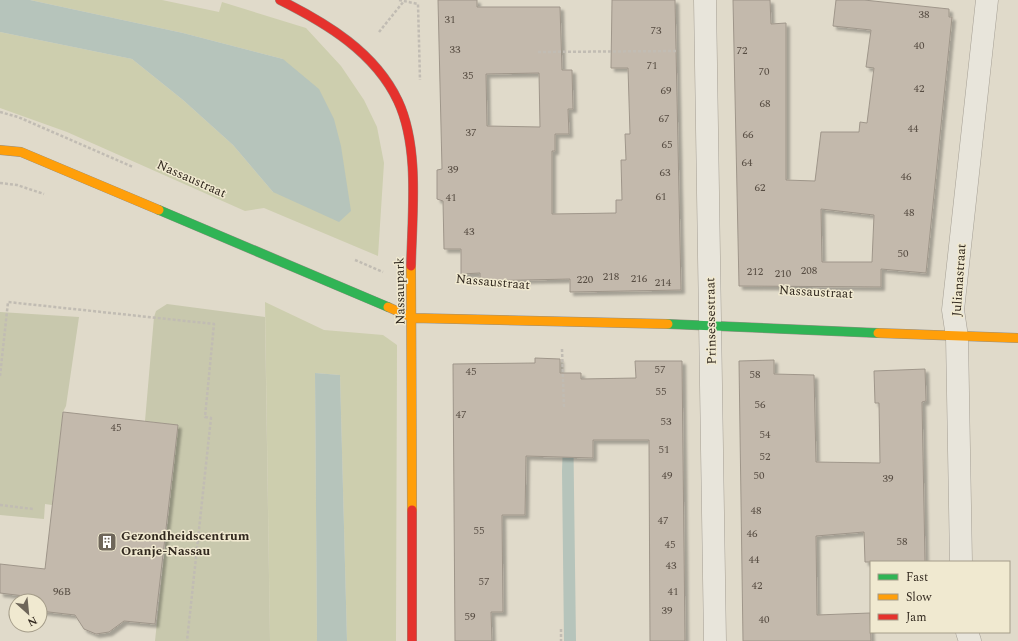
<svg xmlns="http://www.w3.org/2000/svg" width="1018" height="641" viewBox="0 0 1018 641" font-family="Spectral,serif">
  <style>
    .green { fill: #cdceae }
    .cemetery { fill: #c8c8ad }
    .water { fill: #b6c4bb }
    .building { fill: #c3b9ac; stroke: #9f968a; fill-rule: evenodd; filter: url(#shadow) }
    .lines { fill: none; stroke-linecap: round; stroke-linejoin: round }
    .street-casing { stroke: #a59f94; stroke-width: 23 }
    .fast-casing { stroke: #948e83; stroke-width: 10 }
    .slow-casing { stroke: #948e83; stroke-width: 10 }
    .jam-casing { stroke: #948e83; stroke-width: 10 }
    .path { stroke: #c1bcb3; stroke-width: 2.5; stroke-dasharray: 3 2; stroke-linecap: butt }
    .street { stroke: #e8e5db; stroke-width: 22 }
    .fast { stroke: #30b455; stroke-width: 9 }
    .slow { stroke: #ff9f0a; stroke-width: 9 }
    .jam { stroke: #e5322d; stroke-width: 9 }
    .labels { text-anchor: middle; stroke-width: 3; stroke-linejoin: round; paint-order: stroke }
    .number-label { font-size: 11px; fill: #564c42 }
    .street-label { font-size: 13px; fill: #31281e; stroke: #f0e9d0 }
    .poi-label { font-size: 13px; font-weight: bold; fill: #31281e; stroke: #f0e9d0; text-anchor: start }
  </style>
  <defs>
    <filter id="shadow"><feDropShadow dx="3.5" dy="3.5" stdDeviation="1" flood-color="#0004"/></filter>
  </defs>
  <rect width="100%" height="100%" fill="#e0daca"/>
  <!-- green -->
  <path class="green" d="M30,0H162L219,12L222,2L306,28L341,66L364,100L377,127L384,163L378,256L264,208L245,211L67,132L0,108V32L132,59L183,100L233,145L273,192L283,59L183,33Z
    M265,302L324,330L383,335L397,345L396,641H347L340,375L315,373L317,641H270Z"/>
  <!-- cemetery -->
  <path class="cemetery" d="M167,304L265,317L270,641H155L178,426L145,421L154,317L156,311Z
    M0,312L79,317L66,406L63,412L52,505L45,504L44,519L0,515Z"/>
  <!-- water -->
  <path class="water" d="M0,0H30L183,33L283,59L319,89L334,119L341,146L351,211L339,222L273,192L233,145L183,100L132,59L0,32Z
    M315,373L340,375L347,641H317Z
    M564,414H573L576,641H564L562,471Z"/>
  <!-- building -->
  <path class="building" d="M438,0H477V7H560L562,70H572L573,109H568L569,134H555V151H552V214L616,213V200H622L621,160H626L625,134H630L628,68H611L612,0H675L681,290L570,292V279L480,281V273L461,274V249H444L443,201L437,199V170L442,169ZM539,73L540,127L487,126L486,74Z
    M733,0H770L771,24L786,23V180L815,181L821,132H859L860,122L867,123L874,68L866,67L871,30L833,26L836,0H864L949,9V17H952L926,273L881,269V287L739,286ZM821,209L874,215L872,262H822Z
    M535,358L560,359V373H581V379L636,378L635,361H682L685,641H650L649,440H593V458L526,456L525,515H502L503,612H491L492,641H455L453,364L535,363Z
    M774,360V374L814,375L816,462L880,463L879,403H875L874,371L925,369L926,401L922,402L925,562H865L864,532L816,536L817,615L870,613L871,641H743L739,361Z
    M63,412L178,425L155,624L124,621L109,632L96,634L84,629L75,615L40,611V598L0,593V564L45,569Z"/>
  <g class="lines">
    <!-- street casing -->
    <g class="street-casing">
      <path id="street" d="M705,0L715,641
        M961,562L957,337L953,310L987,0
        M967,632L970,641"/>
    </g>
    <!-- fast casing -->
    <g class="fast-casing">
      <path id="fast" d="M159,210L388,307
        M668,324L878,333"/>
    </g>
    <!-- slow casing -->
    <g class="slow-casing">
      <path id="slow" d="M0,150L21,152L159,210
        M411,266L412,510
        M388,307L413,318L668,324
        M878,333L1018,338"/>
    </g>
    <!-- jam casing -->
    <g class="jam-casing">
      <path id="jam" d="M280,0C326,23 375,52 398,101C420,148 412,215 411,266
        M412,641V510"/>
    </g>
    <!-- path -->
    <path class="path" d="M399,0L418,4L420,80
      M379,32L404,1
      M538,52L677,51
      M0,112L18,117L133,167
      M0,183L17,185L44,194
      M355,260L383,272
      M562,349L564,408
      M0,376L8,302L214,324L205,417L211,418L187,641
      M0,505L33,509
      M561,629V641"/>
    <!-- street -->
    <use href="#street" class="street"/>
    <!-- fast -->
    <use href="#fast" class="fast"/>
    <!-- slow -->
    <use href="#slow" class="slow"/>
    <!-- jam -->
    <use href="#jam" class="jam"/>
  </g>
  <!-- icons -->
  <defs>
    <g id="building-square" transform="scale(1)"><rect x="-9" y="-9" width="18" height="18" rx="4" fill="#6e665a" stroke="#f0e9d0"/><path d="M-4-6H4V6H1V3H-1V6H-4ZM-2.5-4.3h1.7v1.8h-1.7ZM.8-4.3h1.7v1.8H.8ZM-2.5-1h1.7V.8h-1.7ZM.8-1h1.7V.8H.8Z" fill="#fff"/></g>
  </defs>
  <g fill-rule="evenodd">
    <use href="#building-square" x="107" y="542"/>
  </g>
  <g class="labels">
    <!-- number labels -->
    <g class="number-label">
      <text x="924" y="18">38</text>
      <text x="450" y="23">31</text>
      <text x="656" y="34">73</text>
      <text x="919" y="49">40</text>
      <text x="455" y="53">33</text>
      <text x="742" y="54">72</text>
      <text x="652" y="69">71</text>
      <text x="764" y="75">70</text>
      <text x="468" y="79">35</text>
      <text x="919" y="92">42</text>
      <text x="666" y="94">69</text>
      <text x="765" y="107">68</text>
      <text x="664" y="122">67</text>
      <text x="913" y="132">44</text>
      <text x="471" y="136">37</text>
      <text x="748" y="138">66</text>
      <text x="667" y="148">65</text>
      <text x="747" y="166">64</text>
      <text x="453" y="173">39</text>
      <text x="665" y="176">63</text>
      <text x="906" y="180">46</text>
      <text x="760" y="191">62</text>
      <text x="661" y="200">61</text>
      <text x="451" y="201">41</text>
      <text x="909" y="216">48</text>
      <text x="469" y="235">43</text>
      <text x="903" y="257">50</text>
      <text x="809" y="274">208</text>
      <text x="755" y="275">212</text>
      <text x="783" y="277">210</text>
      <text x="611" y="280">218</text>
      <text x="639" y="282">216</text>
      <text x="585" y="283">220</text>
      <text x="663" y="286">214</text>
      <text x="660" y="373">57</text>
      <text x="471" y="375">45</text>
      <text x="755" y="378">58</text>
      <text x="661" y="395">55</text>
      <text x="760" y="408">56</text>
      <text x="461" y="418">47</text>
      <text x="666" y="425">53</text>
      <text x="116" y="431">45</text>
      <text x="765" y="438">54</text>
      <text x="664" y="453">51</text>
      <text x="765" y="460">52</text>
      <text x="667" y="479">49</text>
      <text x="759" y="479">50</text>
      <text x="888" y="482">39</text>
      <text x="756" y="514">48</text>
      <text x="663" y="524">47</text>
      <text x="479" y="534">55</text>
      <text x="752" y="537">46</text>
      <text x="902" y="545">58</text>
      <text x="670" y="548">45</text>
      <text x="754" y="563">44</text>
      <text x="671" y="569">43</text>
      <text x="484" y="585">57</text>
      <text x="757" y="589">42</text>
      <text x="62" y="595">96B</text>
      <text x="673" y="595">41</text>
      <text x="667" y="614">39</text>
      <text x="470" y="620">59</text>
      <text x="764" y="623">40</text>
    </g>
    <!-- street labels -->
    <g class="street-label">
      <text transform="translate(192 178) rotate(24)" y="5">Nassaustraat</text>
      <text transform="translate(958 280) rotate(-86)" y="5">Julianastraat</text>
      <text transform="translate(493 281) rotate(5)" y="5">Nassaustraat</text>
      <text transform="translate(399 291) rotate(-91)" y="5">Nassaupark</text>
      <text transform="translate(816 291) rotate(3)" y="5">Nassaustraat</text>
      <text transform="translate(710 321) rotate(-91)" y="5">Prinsessestraat</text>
    </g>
    <!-- poi labels -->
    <g class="poi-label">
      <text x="121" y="540">Gezondheidscentrum<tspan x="121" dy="15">Oranje-Nassau</tspan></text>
    </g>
  </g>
  <!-- legend -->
  <rect x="870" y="561" width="140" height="72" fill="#f0e9d0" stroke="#a49c89"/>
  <rect x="878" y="574" width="20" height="6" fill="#30b455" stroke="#a49c89"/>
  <text x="906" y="581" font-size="12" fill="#31281e">Fast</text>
  <rect x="878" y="594" width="20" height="6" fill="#ff9f0a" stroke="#a49c89"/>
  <text x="906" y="601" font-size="12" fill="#31281e">Slow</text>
  <rect x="878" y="614" width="20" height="6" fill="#e5322d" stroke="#a49c89"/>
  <text x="906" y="621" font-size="12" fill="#31281e">Jam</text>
  <!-- north arrow -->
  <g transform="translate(28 613) rotate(153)"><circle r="19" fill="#f0e9d0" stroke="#a49c89"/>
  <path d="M0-3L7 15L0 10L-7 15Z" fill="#6e665a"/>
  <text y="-6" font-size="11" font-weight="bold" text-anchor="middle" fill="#31281e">N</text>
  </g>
</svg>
